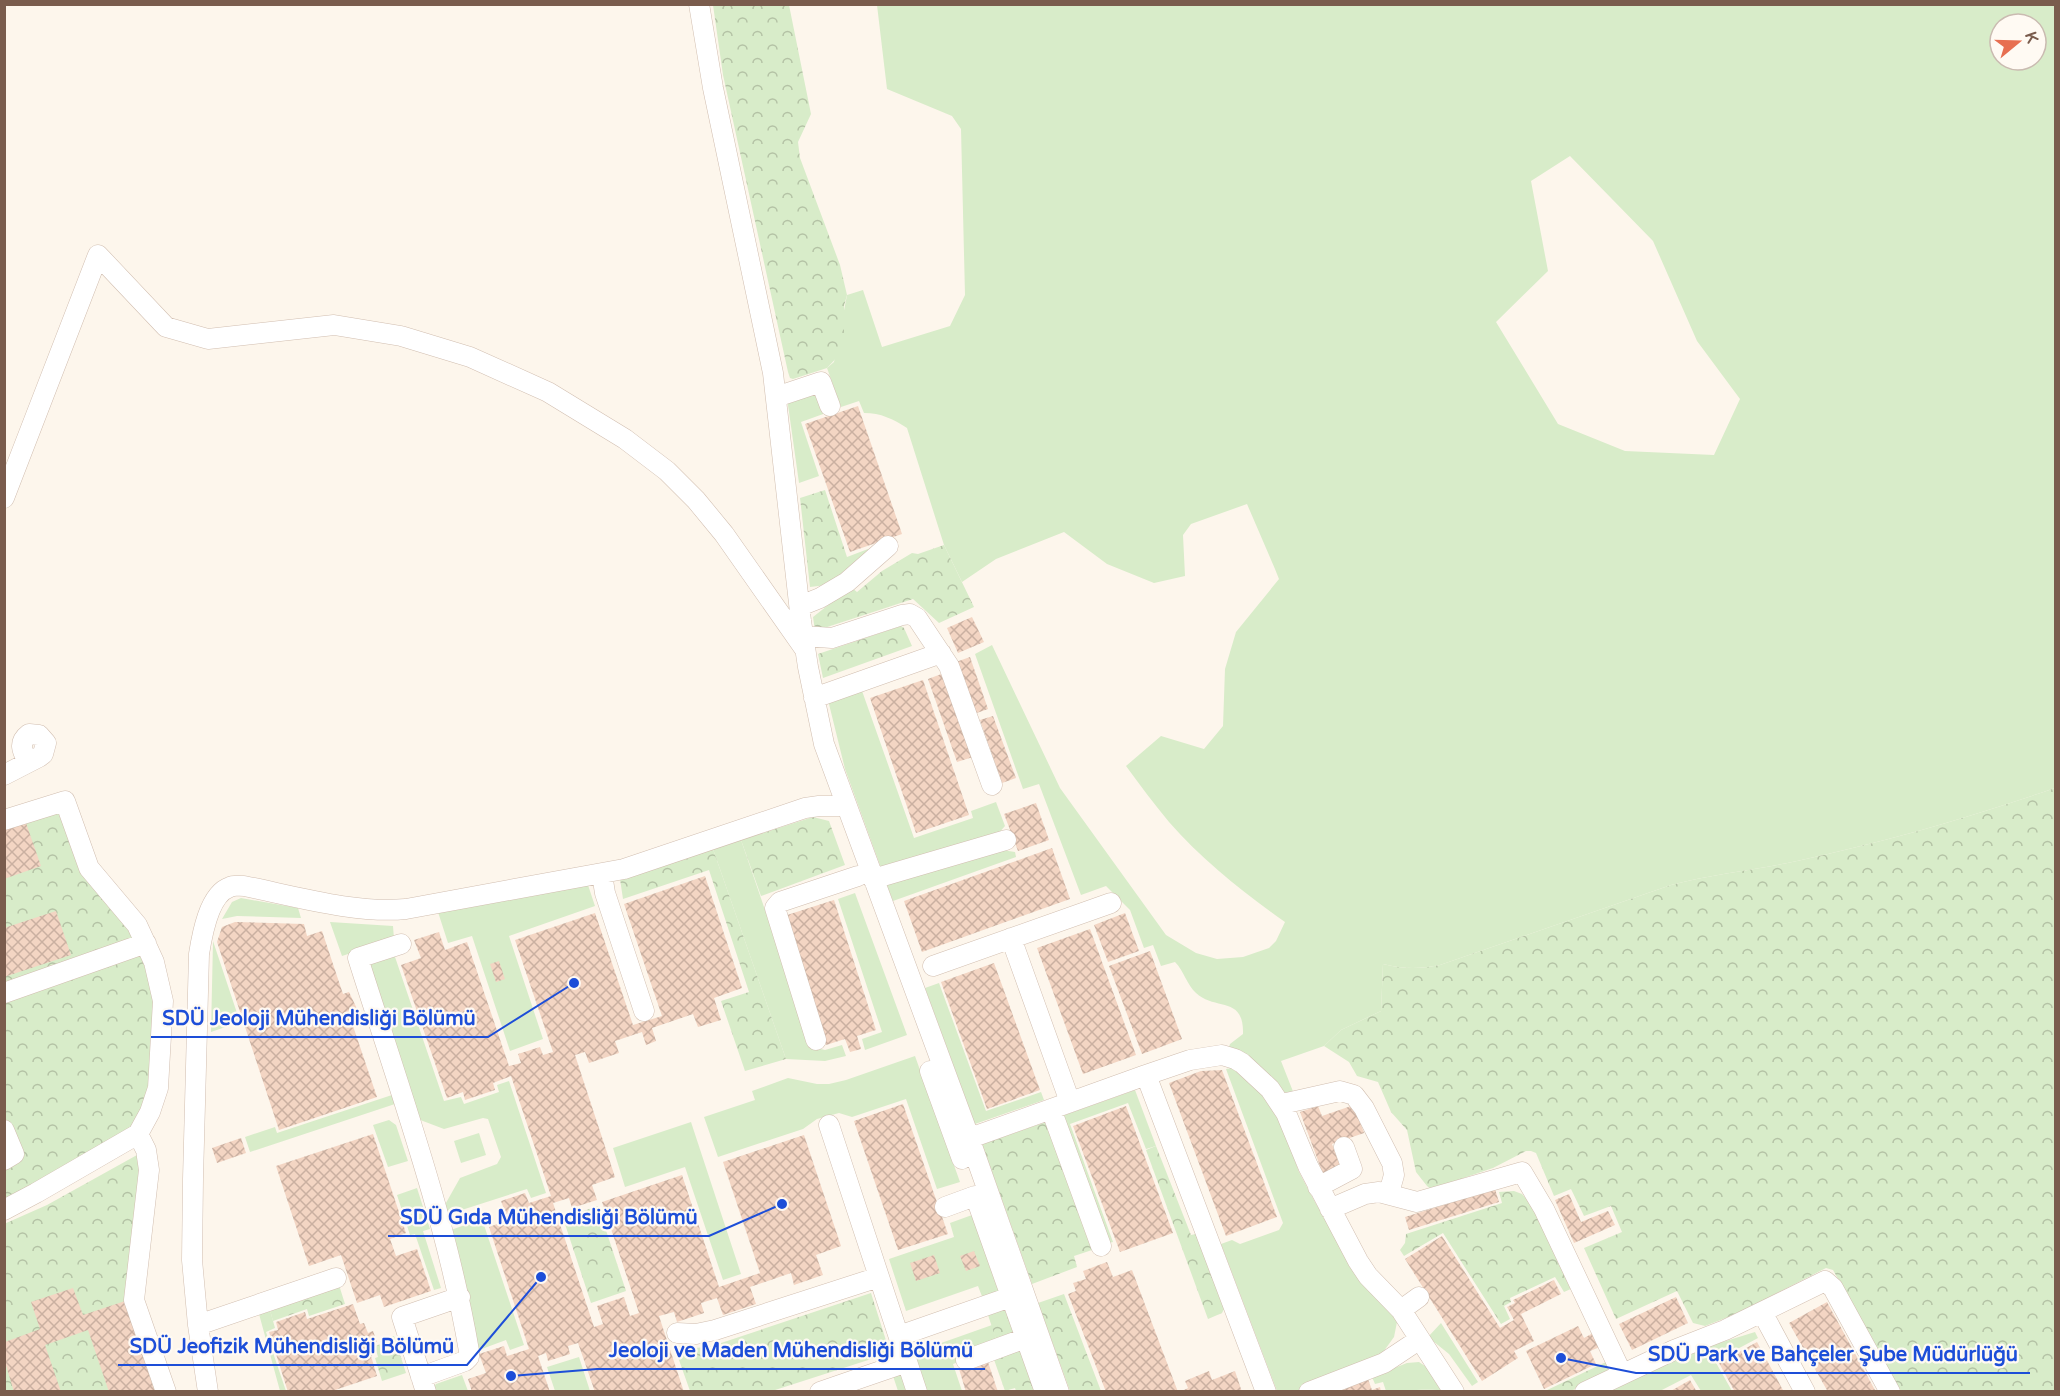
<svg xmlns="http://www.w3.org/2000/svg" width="2060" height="1396" viewBox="0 0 2060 1396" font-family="'Varela Round',sans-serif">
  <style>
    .grass { fill: #d8ecc9; fill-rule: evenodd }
    .forest { fill: url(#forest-crowns) }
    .building { fill: url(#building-cross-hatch) }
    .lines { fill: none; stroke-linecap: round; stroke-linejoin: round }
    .minor-casing { stroke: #d1beb0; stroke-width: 21 }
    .minor { stroke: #fff; stroke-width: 20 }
    .leader { fill: none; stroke: #1d4ed8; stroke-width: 2 }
    .callout-dot { fill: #1d4ed8; stroke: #fffaf3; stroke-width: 2 }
    .callout-label { font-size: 20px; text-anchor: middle; font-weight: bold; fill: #1d4ed8; stroke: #fffaf3; stroke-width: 4.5; stroke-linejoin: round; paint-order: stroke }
  </style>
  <defs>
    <pattern id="forest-crowns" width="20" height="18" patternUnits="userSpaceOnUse" patternTransform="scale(1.5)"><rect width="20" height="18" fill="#d8ecc9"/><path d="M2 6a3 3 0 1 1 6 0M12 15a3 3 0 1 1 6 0" fill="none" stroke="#b4c2a5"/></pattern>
    <pattern id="building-cross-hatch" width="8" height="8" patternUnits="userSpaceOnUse" patternTransform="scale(1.5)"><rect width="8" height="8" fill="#f3d5c3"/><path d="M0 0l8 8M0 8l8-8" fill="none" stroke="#cab0a1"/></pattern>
  </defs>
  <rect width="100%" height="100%" fill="#fdf6ec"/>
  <!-- grass -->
  <path class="grass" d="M877,5H2055V788C1971,817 1884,842 1797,861C1755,870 1712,874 1671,885L1440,965C1419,969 1403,969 1383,964L1381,1011L1341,1030L1324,1046L1281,1061L1294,1094L1282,1092L1229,1047L1230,1044L1243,1034C1244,995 1215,1011 1196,993C1187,985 1184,971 1175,962L1161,966L1153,945L1144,948L1130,910L1106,886L1081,895L1039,784L1023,789L975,654L992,645L1060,788L1166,935L1196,953L1217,959L1243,957L1269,948L1276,941L1285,922C1244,893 1202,860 1169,822C1154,804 1140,785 1126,766L1161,736L1204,749L1223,726L1225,669L1236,632L1279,579L1275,569L1247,504L1191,524L1183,535L1185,576L1154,583L1107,564L1064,532L996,559L962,582L944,545L907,428C893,419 881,413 864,413L859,401L841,407L827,368L834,362L847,295L863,290L882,347L950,326L965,295L961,129L952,116L887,89ZM2000,24H2036V60H2000ZM1570,156L1653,241L1697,341L1740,399L1714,455L1625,451L1558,424L1496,322L1548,271L1531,181Z
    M819,388L826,413L801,422L819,476L799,483L787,398Z
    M861,688L914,838L973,818L971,811L996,802L1005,826L998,834L881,868L845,769L828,700Z
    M741,840L812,1047L825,1050L842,1045L846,1056L825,1061L786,1059L713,849Z
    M1002,850L1015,852L1016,857L893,901L886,883Z
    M588,885L595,906L509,936L543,1039L510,1051L472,936L448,943L438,912Z
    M855,893L907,1035L865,1050L862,1039L882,1032L838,899Z
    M241,898L298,908L301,918L237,916L222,919L232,902Z
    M330,922L393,926L394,939L342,956Z
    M213,941L240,1022L211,1032Z
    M394,954L444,1101L461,1097L464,1104L499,1092L497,1085L509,1081L546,1193L531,1198L527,1189L443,1216L442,1210L460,1178L497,1164L501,1157L488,1119L483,1118L444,1129L415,1118L366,964Z
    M939,983L986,1111L1041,1092L1044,1100L975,1124L925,988Z
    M915,1056L960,1182L937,1189L906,1099L852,1117L839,1113L817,1119L803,1129L718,1157L704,1117L755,1100L752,1091L788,1078L817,1084H829L846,1080Z
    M1231,1068L1261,1089L1281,1121L1299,1172L1315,1202L1352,1265L1383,1299L1397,1322L1394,1337L1381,1355L1304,1391H1277L1221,1244L1232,1240L1240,1244L1279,1230L1283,1223L1226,1069Z
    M1135,1090L1156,1146L1146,1149L1128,1103L1070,1124L1113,1242L1106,1244L1059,1117Z
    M395,1094L398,1103L250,1152L245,1137L275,1127L277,1133Z
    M389,1120L396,1125L408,1161L388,1167L373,1125Z
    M691,1122L741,1274L723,1280L685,1167L625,1187L613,1148Z
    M479,1133L486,1155L461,1163L454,1141Z
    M417,1188L430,1229L423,1231L441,1288L434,1290L415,1234L410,1235L397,1195Z
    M972,1215L1000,1292L983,1299L978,1286L906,1311L889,1259L954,1237L950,1223Z
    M482,1219L524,1345L510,1350L506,1340L479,1350L465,1305L448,1231Z
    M270,1310L275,1328L266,1332L286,1391H280L259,1314Z
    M1441,1323L1478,1382L1472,1386L1449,1354L1428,1337Z
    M992,1325L999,1348L953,1364L962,1391H898L893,1376L913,1353Z
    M1755,1332L1758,1338L1715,1361L1732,1391H1701L1691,1375L1660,1391L1606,1392L1700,1349Z
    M579,1357L590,1391H555L547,1367Z
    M1419,1362L1428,1368L1444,1391C1432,1388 1402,1391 1386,1391L1383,1382L1375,1384L1372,1377L1407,1363Z
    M462,1375L468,1391H434L433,1388L436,1384Z"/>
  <!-- forest -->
  <path class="forest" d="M713,5H789L811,114L798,142L800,158L840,265L847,295L844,306V342L841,353L827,368L793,379L790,378L788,372L723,75Z
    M825,490L847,557L868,549L870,554L827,585L810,587L800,498Z
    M944,545L974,607L939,623L913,599L815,631L813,617L851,587L857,592L882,571L912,553L918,554Z
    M901,626L904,628L912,646L823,678L818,654Z
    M2055,788V1391H1901L1833,1270L1826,1268L1736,1314L1705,1326L1693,1323L1677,1291L1616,1319L1584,1248L1622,1232L1611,1206L1584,1216L1571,1189L1554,1196L1536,1153L1531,1151H1526L1493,1168L1431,1189L1427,1186L1416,1172L1407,1130L1391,1112L1378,1082L1357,1076L1349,1062L1324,1046L1341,1030L1381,1011L1383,964C1403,969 1419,969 1440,965L1671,885C1712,874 1755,870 1797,861C1884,842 1971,817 2055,788Z
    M65,801L89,868L137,925L159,981L145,1123L4,1210V820Z
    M813,817L829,821L845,865L761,896L741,840Z
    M713,849L786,1059L745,1071L721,1001L749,992L709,870L623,899L620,879Z
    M1049,1121L1095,1249L1074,1256L1077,1267L1032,1284L982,1144Z
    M1156,1146L1191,1235L1196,1234L1224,1309L1222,1313L1208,1319L1146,1150Z
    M146,1150L134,1300L166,1391H5L4,1224L47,1205Z
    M1514,1191L1522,1194L1532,1205L1573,1288L1564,1292L1555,1277L1510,1298L1511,1302L1504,1306L1510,1319L1501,1324L1443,1233L1404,1256L1400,1250L1405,1243L1406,1234L1502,1203L1499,1192Z
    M598,1206L626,1291L591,1303L563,1218Z
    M339,1285L345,1304L309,1316L307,1309L273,1321L270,1310Z
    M871,1293L890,1353L772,1391H690L674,1346L693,1348L709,1347Z
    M1064,1294L1101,1391H1070L1038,1303Z
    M1005,1308L1035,1391H1016L1015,1388L1005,1391L991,1351L999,1348L988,1315Z
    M394,1336L406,1373L382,1381L375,1358L378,1357L375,1346L381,1344L380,1341Z
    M1608,1361L1611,1372L1571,1391L1543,1392Z"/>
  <!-- building -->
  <path class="building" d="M858,406L902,534L850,552L805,424Z
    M972,617L984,642L958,653L947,628Z
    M970,657L988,709L974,714L956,662Z
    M944,673L973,757L957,762L928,679Z
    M923,680L969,815L916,833L870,698Z
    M993,716L1016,778L1002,783L980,720Z
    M1036,803L1049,840L1018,851L1004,814Z
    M26,823L41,866L4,879V830Z
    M1052,848L1070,899L922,952L904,901Z
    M705,876L742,988L714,998L721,1020L698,1027L693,1014L652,1028L656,1041L646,1045L642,1032L615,1041L619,1053L589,1063L585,1052L575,1055L615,1177L592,1185L597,1200L572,1208L569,1198L553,1203L594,1327L603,1324L597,1306L624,1297L630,1316L639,1313L602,1202L682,1175L719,1287L760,1273L723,1162L804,1135L841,1246L816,1255L823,1275L794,1285L791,1273L750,1287L756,1304L723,1315L717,1298L701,1303L704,1313L677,1322L674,1312L659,1316L684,1392H595L578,1343L568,1346L570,1354L548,1361L546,1353L538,1356L550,1392H472L468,1379L486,1373L479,1354L504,1346L507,1356L529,1349L489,1227L508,1220L501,1201L525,1193L529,1203L551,1196L511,1076L493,1083L495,1090L465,1100L463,1092L447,1098L401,965L421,958L414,940L439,932L445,950L467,942L509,1066L521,1063L518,1054L540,1047L543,1055L553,1052L515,940L595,913L633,1025L662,1016L624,904Z
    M834,900L876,1030L857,1036L861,1049L850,1052L845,1039L826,1045L784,916Z
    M56,911L71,955L4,977V928Z
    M1125,913L1139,951L1108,962L1094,925Z
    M235,922L304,924L307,936L322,931L343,994L349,992L359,1013L357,1014L360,1024L353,1026L377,1097L279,1130L217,942L222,927Z
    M1090,929L1136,1055L1083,1074L1037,948Z
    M1150,951L1182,1039L1142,1054L1109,966Z
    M499,961L505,979L496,982L490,964Z
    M994,963L1040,1090L987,1109L941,982Z
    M1222,1070L1277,1217L1226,1236L1169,1083L1201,1071Z
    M903,1104L948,1234L898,1250L854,1121Z
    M1354,1105L1364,1133L1332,1144L1341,1168L1323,1174L1300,1112L1318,1106L1322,1116Z
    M1126,1106L1173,1233L1120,1252L1073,1126Z
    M373,1134L406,1233L390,1239L396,1256L417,1249L431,1291L384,1307L380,1295L357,1303L341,1255L309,1266L276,1166Z
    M241,1138L246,1153L217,1163L212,1148Z
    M1495,1189L1499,1202L1409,1230L1405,1217Z
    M1569,1194L1581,1222L1608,1211L1615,1225L1574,1243L1555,1200Z
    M1442,1236L1500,1328L1514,1320L1507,1307L1515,1303L1513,1300L1554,1280L1561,1294L1521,1314L1534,1341L1514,1351L1518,1358L1482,1381L1405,1259Z
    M974,1251L980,1266L966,1271L960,1256Z
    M934,1255L940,1273L916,1281L910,1263Z
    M1107,1262L1113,1277L1132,1270L1178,1392H1106L1068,1294L1076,1291L1073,1283L1086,1279L1083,1271Z
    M73,1288L83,1315L125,1301L155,1392H109L88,1330L45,1345L61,1392H14L5,1362V1342L40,1329L31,1302Z
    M1676,1297L1688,1323L1632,1350L1619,1324Z
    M1827,1302L1876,1392H1828L1789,1323Z
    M353,1304L360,1324L364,1323L368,1333L373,1331L377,1342L371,1344L374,1354L371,1356L377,1376L329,1392H288L269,1332L278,1330L276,1322L305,1312L307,1319Z
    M1578,1326L1584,1338L1593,1333L1600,1347L1590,1351L1596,1364L1544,1389L1526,1351Z
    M1757,1342L1784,1392H1735L1719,1363Z
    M987,1359L998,1392H966L959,1369Z
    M1209,1371L1212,1380L1235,1371L1242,1392H1180L1188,1388L1185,1381Z
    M1368,1379L1372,1390L1380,1387L1381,1392H1332Z
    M1690,1380L1697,1392H1669Z"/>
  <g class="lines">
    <!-- minor casing -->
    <g class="minor-casing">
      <path id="minor" d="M699,4L713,88L773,373L801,621L808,667L824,744L965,1126L1059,1392
        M776,397L821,382L830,406
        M4,498L98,255L166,327L208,339L334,325L401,336L470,357L548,392L625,439L667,471L696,500L724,534L804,648
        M800,606L820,598L847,582L888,546
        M804,636L832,638L902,615L910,614L917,618L949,666L992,785
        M814,698L941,653
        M4,775L39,757L43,754L46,743L39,735L29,734C17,743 23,752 28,762
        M4,820L65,801L89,868L137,925L154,962L163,1001L158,1088L150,1112L138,1134L36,1193L4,1210
        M602,874L605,893L644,1011
        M873,879L1006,840
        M1011,938L1070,1102
        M401,944L358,958C399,1088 446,1217 469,1351V1357L465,1361L421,1377
        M933,966L1111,903
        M4,993L146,943
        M816,1040L775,908L780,902L858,876
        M930,1071L962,1159
        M1146,1075L1190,1060L1222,1055L1235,1059L1242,1063L1270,1089L1286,1113L1308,1166L1358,1261L1368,1276L1401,1310L1454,1392
        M1282,1104L1340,1091L1354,1095L1364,1108L1392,1163L1394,1175L1389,1193
        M1051,1109L1101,1246
        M829,1125L917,1392
        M4,1130L14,1154L4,1160
        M138,1134L146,1150L149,1170L134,1300L166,1392
        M959,1142L1146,1075L1266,1392
        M1318,1187L1352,1169L1344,1147
        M976,1198L1045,1392
        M945,1207L975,1196
        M1330,1209L1365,1194L1379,1192L1417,1202L1522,1172L1544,1209L1622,1374
        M1401,1310L1419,1297
        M1762,1312L1805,1392
        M198,1325L336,1278
        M677,1333L696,1334L715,1330L879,1277
        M899,1336L1022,1293
        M966,1360L1026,1338
        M208,1392L198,1325L192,1260L193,1179L199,954C202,935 209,894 230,887C234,885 239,886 244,886C294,896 356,914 406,909L624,869L805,808L819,806H846
        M426,1392L402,1317L460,1297
        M820,1392L907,1362
        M1309,1392L1384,1363L1420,1339
        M1585,1392L1674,1350L1725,1330L1825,1281L1833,1288L1890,1392"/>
    </g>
    <!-- minor -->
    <use href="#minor" class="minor"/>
  </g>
  <!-- callouts -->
  <path class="leader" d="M574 983L488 1037H151M782 1204L709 1236H388M541 1277L467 1365H118M511 1376L597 1369H985M1561 1358L1636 1373H2030"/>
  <g class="callout-dot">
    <circle cx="574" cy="983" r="6"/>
    <circle cx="782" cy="1204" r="6"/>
    <circle cx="541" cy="1277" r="6"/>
    <circle cx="511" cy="1376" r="6"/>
    <circle cx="1561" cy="1358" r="6"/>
  </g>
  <g class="callout-label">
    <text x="319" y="1025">SDÜ Jeoloji Mühendisliği Bölümü</text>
    <text x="549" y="1224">SDÜ Gıda Mühendisliği Bölümü</text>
    <text x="292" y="1353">SDÜ Jeofizik Mühendisliği Bölümü</text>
    <text x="791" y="1357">Jeoloji ve Maden Mühendisliği Bölümü</text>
    <text x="1833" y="1361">SDÜ Park ve Bahçeler Şube Müdürlüğü</text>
  </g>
  <!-- border -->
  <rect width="2060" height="1396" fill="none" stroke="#7a5c4d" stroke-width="12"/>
  <!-- north arrow -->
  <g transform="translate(2018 42) rotate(71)"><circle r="28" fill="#fffaf3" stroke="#cabbb1" stroke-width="1.5"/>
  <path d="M0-4.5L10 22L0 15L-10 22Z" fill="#e76f51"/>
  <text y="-9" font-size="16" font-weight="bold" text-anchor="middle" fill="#7a5c4d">K</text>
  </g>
</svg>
